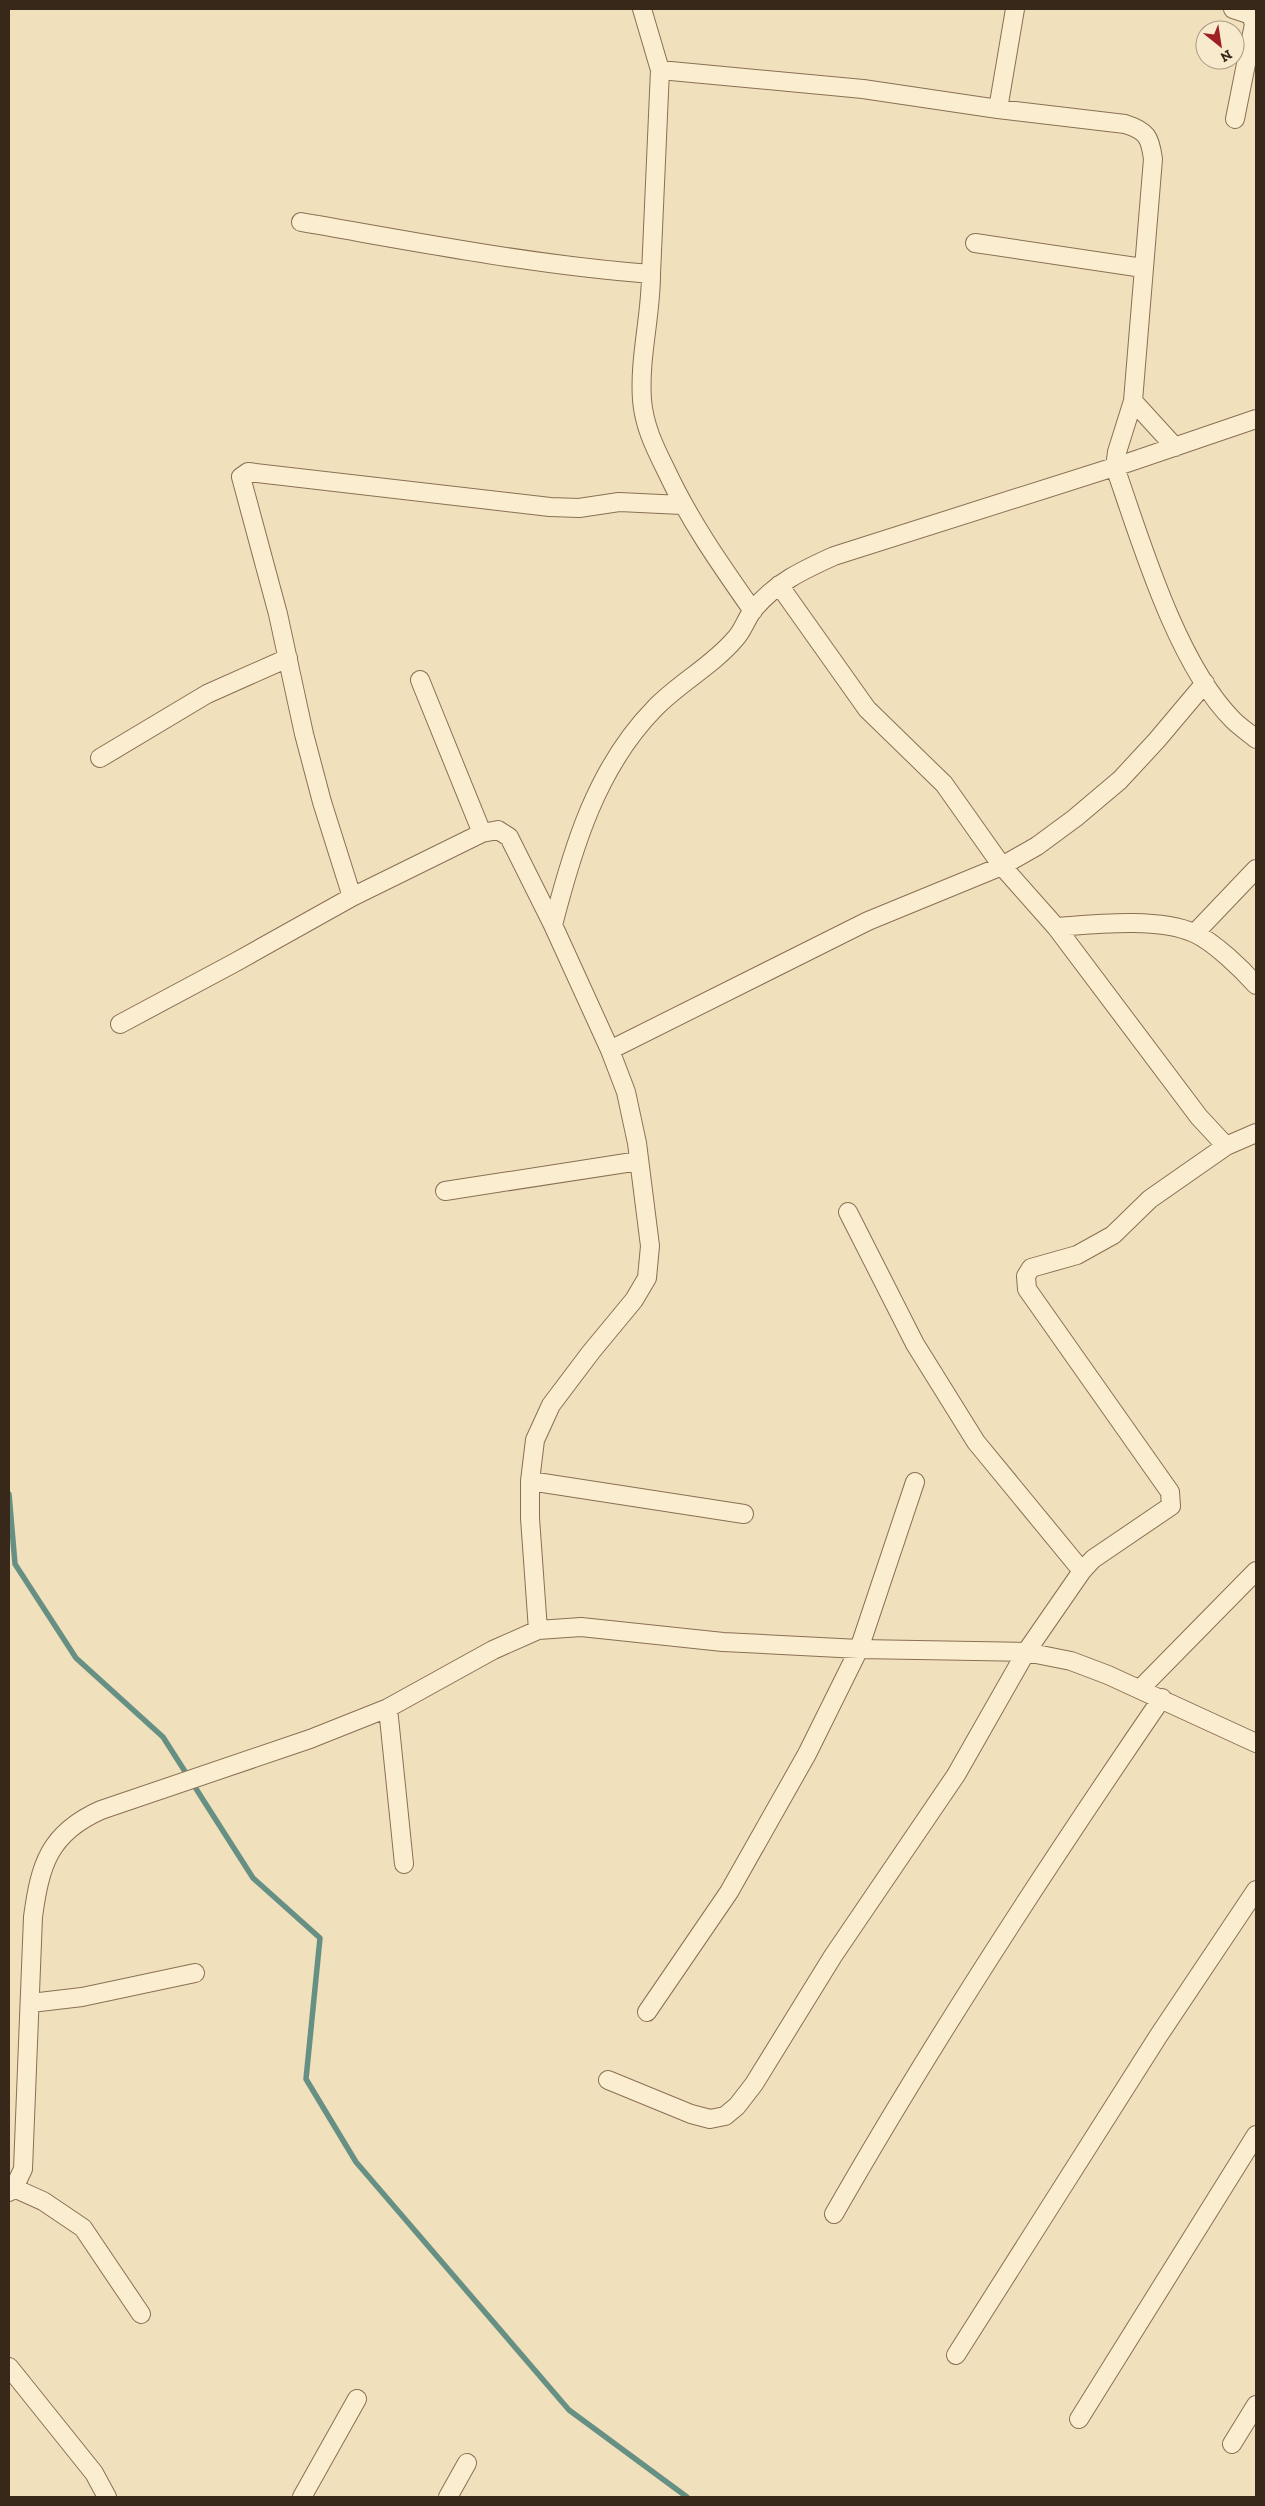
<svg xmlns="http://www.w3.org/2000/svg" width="1265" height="2506" viewBox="0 0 1265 2506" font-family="'Zilla Slab',serif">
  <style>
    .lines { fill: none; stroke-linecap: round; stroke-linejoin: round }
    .stream { stroke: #679085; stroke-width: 5.5 }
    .street-casing { stroke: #8a6f54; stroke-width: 20 }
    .street { stroke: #fbedd0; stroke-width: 18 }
  </style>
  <rect width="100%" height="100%" fill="#f1e0bc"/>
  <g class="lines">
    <!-- stream -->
    <path class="stream" d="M9,1494L15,1564L76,1658L163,1737L253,1878L320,1938L306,2079L356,2162L569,2410L687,2497"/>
    <!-- street casing -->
    <g class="street-casing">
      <path id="street" d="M642,9L660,70L651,274
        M1233,9L1251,15L1254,24L1235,119
        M660,70L863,89L998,109L1125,124C1147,131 1150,137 1153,159L1133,401L1117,452L1115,467C1141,542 1177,664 1233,720C1240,727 1249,733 1256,739
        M998,109L1015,9
        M301,222C417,242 533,265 651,274C651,317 639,357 642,400C644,425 654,446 665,468C689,520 720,564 753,611
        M975,243L1143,268
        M1133,401L1175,447
        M779,585L867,709L944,784L1002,866L1056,927L1199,1117L1226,1146L1256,1133
        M420,680L482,833
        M100,758L207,694L288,658
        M352,897L322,802L304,734L278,614L241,477L248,472L550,507L579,508L619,502L682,505
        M553,925C573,847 597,767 655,708C679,683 712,666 735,639C743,631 746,619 753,610C775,583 803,570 834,556L1130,462L1256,419
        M1056,927C1095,924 1159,917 1194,933C1214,942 1242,969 1256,985
        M1195,933L1256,869
        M120,1024L234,963L352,897L482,833L498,830L509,837L553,925L610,1050L626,1092L637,1143L650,1246L647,1278L634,1300L591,1352L551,1405L535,1440L530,1481V1518L538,1630
        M610,1050L868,921L1002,866L1037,846L1075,818L1120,780L1157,740L1205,683
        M445,1191L639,1161
        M848,1212L915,1344L976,1442L1082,1571
        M530,1481L744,1514
        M1140,1689L1256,1571
        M388,1708L404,1864
        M31,2003L82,1997L195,1973
        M647,2012L729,1892L807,1754L859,1649L915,1482
        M608,2080L691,2114L710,2119L725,2116L737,2106L754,2084L833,1956L956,1775L1026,1652L1082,1571L1093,1559L1171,1506L1170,1492L1027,1289L1026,1276L1031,1268L1077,1255L1113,1235L1150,1199L1226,1146
        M14,2188L43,2201L83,2228L141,2314
        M9,2192L14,2188L23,2169L33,1917C40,1865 49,1833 101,1810L310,1739L388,1708L493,1650L538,1630L581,1627L723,1642L859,1649L1026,1652L1071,1661L1108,1675L1256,1743
        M834,2214C935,2037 1047,1866 1162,1698
        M956,2355L1159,2035L1256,1890
        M9,2367L94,2473L107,2497
        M1079,2419L1256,2135
        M1232,2444L1256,2405
        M302,2497L357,2399
        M448,2497L467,2463"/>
    </g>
    <!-- street -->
    <use href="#street" class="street"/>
  </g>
  <!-- border -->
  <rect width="1265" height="2506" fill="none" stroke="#38281a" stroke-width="20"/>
  <!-- north arrow -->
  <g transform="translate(1220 45) rotate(150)"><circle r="24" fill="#f8eacc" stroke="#ab9c85"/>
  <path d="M0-4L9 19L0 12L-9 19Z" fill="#9e2024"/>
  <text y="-8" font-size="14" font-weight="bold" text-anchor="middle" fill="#38281a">N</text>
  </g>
</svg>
